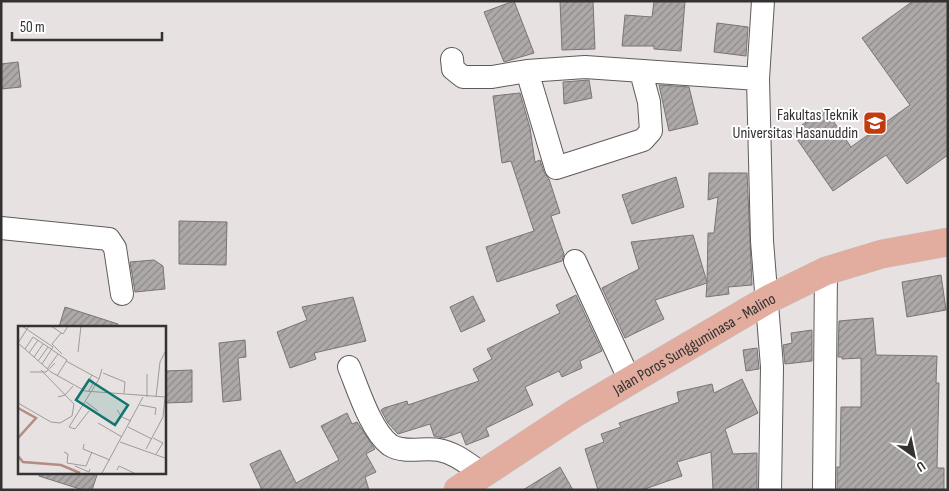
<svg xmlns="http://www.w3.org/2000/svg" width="949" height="491" viewBox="0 0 949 491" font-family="'Sofia Sans Condensed',sans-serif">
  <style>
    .building { fill: url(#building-hatch); stroke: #797574 }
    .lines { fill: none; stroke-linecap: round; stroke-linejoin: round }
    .street-casing { stroke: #5e5b5a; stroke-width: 24 }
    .primary-casing { stroke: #c2c1c1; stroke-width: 29 }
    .street { stroke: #fff; stroke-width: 22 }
    .primary { stroke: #e2ad9e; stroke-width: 28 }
    .labels { text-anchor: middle; stroke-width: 4; stroke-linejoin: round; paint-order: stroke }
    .poi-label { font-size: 16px; fill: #333131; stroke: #fff; text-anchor: end }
    .street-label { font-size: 16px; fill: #333131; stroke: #fff }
    .inset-river { fill: none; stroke: #b38c82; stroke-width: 2.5 }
    .inset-road { fill: none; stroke: #9f9b9b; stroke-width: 1 }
    .view { fill: #0f766e; fill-opacity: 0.15; stroke: #0f766e; stroke-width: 2.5 }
    .inset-edge { fill: none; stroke: #333131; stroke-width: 2.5 }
  </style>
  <defs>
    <pattern id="building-hatch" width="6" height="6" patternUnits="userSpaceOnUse" patternTransform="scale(1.25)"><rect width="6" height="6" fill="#ada9a8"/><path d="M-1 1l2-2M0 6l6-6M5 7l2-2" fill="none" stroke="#8d8a89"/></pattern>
  </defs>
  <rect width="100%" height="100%" fill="#e7e2e1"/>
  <!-- building -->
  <path class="building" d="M514,1L534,53L504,62L484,12Z
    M560,1H593L595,49L562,50Z
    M654,1H685L681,51L654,49V46H622L625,15L652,17Z
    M913,1H948V155L907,184L886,155L833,191L792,132L825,109L851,147L910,105L862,38Z
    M717,23L748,27L746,56L714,52Z
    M18,62L21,87L1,89V64Z
    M589,80L592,98L564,104L563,82Z
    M659,85L689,87L698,124L669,131Z
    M520,93L530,128L535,162L540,160L544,172L549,179L560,213L551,216L564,254L562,261L497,282L486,247L534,231L511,161L502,163L493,96Z
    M709,173H747L752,285L728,287L729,294L706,297L707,283L655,300L664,319L625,338L602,288L639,269L631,242L693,235L707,282L708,233H714L718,197L708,200Z
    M676,177L684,207L632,224L622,195Z
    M179,221L227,222L226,265L179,264Z
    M154,260L163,266L165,289L135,292L130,262Z
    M941,275L946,310L907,317L902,282Z
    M576,295L602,351L580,361L582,368L562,377L559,371L525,387L533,405L486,428L489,436L466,445L461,432L444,438L434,436L430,424L398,434L388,423L381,410L384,408L407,401L408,405L479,381L473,369L492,359L487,349L560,313L556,305Z
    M473,296L485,321L461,332L450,307Z
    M353,297L366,341L314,353L316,359L290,368L277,332L307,320L302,307Z
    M65,307L118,324L117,327H59Z
    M873,318L876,355L937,356L936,383H939L937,468H944V490H837V467H840L841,407H861V358L842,359V357H838L839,321Z
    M812,330V361L785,364L783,345L792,343L791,333Z
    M245,340L246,357L238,358L241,400L223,402L219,343Z
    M757,348L759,369L746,371L743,350Z
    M192,370V402L166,403V371Z
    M742,379L758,413L725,429L733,454L757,453V490H713L711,452L677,462L682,476L642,490H598L585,449L604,442L601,434L621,427L619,423L679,402L677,392L712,384L714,393Z
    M347,413L352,424L357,422L375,449L366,454L376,472L365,477L369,490H262L250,464L280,450L296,483L339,460L321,426Z
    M560,467L573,490H523Z
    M40,472H98L92,490H83L39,476Z"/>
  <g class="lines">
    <!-- street casing -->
    <g class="street-casing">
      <path id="street" d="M763,1L758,79L762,241L772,367L770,490
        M452,59L453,69L463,77H492L527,71L585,67L758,79
        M527,71L556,168L643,140L651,131L649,102L641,72
        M1,228L109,239L115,248L122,294
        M575,261L630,381
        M349,367C358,389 371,431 390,445C404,454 424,447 439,450C456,453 469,465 483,474
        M824,490L826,271"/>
    </g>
    <!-- primary casing -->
    <g class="primary-casing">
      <g id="primary">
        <path id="s1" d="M458,490L575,413L767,300L826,271L882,254L948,242"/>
      </g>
    </g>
    <!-- street -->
    <use href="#street" class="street"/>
    <!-- primary -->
    <use href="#primary" class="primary"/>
  </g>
  <!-- icons -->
  <defs>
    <g id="university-square" transform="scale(1.25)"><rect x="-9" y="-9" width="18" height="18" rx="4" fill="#c33a0e" stroke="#fff"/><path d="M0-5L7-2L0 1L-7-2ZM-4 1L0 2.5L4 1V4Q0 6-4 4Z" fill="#fff"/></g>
  </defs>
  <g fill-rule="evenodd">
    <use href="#university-square" x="875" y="123"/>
  </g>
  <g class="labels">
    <!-- poi labels -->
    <g class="poi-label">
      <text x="858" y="120">Fakultas Teknik<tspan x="858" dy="18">Universitas Hasanuddin</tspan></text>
    </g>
    <!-- street labels -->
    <g class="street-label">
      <text dy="6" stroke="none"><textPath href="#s1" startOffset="278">Jalan Poros Sungguminasa - Malino</textPath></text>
    </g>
  </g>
  <!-- overview -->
  <g transform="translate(18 326)">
    <rect width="148" height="148" fill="#e7e2e1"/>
    <path class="inset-river" d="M0,82L18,92L0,112M0,130L5,136L43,139L62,147"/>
    <path class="inset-road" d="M4,0L35,21L24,38M33,0L45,8L50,0M43,7L34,18L44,28M0,17L11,0M0,17L33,46L67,65L147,71M7,23L15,11L30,21M60,26L63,0M11,27L20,14M16,31L25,18M20,35L30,21L49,34L39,50M48,35L81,53M29,43L40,28M12,46H28L37,37M85,47L107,56L106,67M64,64L74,49M70,66L76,56L71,52M40,71L47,69L55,60M129,71V48M138,71L142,36L147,26M68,76L80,85M0,77L33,96L42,97L54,90L56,78L23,44M122,79L138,82L137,89M99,84L104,91L113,95M71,85L57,103L51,101L81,53L84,43M80,97L104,111M110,101L134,113M135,112L145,117L138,128M102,116L147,132M66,118L65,123L92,134M128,123L145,91L147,72M46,126L50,128L49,137L68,140L74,126M57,140L71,146L72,143M99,144L101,140L116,147M84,147L125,71"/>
    <path class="view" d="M71,54L110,79L97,99L58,74Z"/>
    <rect width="148" height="148" class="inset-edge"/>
  </g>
  <!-- border -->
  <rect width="949" height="491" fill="none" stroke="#333131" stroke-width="5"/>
  <!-- north arrow -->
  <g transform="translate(914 456) rotate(147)" stroke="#ffffff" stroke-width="4" paint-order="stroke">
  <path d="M0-4L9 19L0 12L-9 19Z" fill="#333131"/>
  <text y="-8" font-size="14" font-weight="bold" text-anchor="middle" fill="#333131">U</text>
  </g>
  <!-- scale -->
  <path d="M12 32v8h150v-8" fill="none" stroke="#333131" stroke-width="2.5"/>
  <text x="20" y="32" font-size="15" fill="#333131" stroke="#ffffff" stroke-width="4" paint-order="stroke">50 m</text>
</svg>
